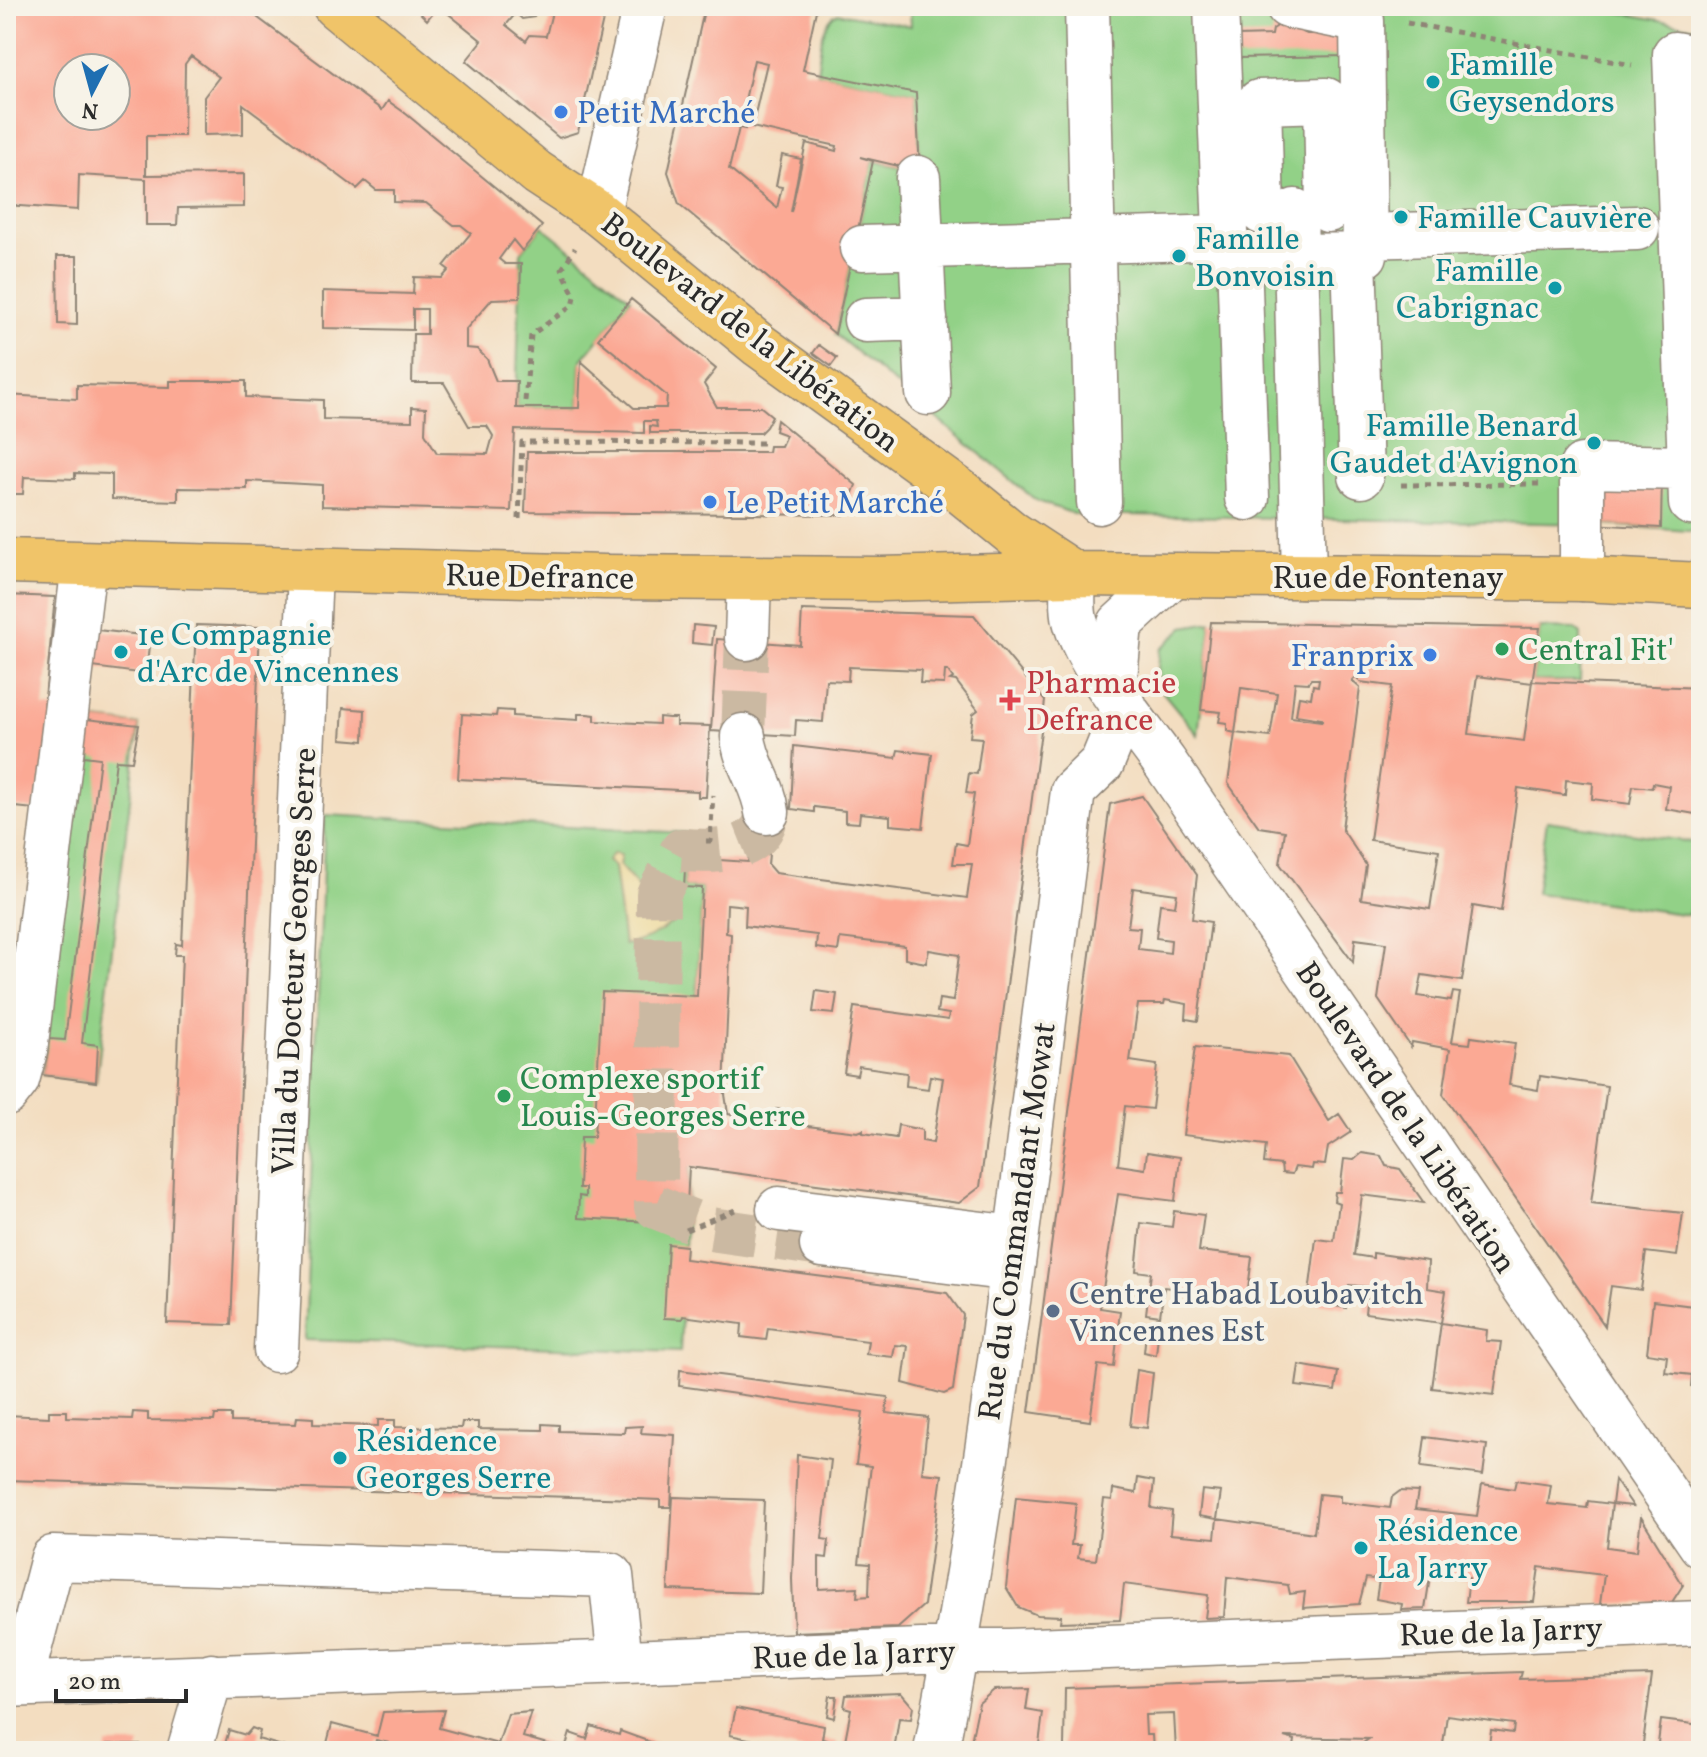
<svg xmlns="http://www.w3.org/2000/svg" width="1707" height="1757" viewBox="0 0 1707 1757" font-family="Vollkorn,serif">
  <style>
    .green { fill: #92d187; stroke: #5e7e59; stroke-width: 2 }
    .sand { fill: #eeda9e; stroke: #8c8264; stroke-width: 2 }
    .building { fill: #fba994; fill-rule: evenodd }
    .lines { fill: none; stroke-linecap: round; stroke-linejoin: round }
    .minor-tunnel { stroke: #cbb9a2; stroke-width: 44; stroke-dasharray: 44 22; stroke-linecap: butt }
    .minor-casing { stroke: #8f8476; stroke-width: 47 }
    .major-casing { stroke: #8f8476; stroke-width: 47 }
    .path { stroke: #8f8476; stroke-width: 5; stroke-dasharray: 6 6; stroke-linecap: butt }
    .minor { stroke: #fff; stroke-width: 44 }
    .major { stroke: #f0c469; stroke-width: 44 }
    .culture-dot { fill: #0f9aa8; stroke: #f7f3e8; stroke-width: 3 }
    .shop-dot { fill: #3f7fe0; stroke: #f7f3e8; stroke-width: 3 }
    .leisure-dot { fill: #2e9e5b; stroke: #f7f3e8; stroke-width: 3 }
    .health-dot { fill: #e0444e; stroke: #f7f3e8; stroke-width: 3 }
    .service-dot { fill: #5c6f8a; stroke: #f7f3e8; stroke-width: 3 }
    .labels { text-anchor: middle; stroke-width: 8; stroke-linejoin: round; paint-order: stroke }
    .culture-label { font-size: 32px; fill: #0d838f; stroke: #f7f3e8; text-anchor: start }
    .shop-label { font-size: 32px; fill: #366cbe; stroke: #f7f3e8; text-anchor: start }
    .street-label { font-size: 32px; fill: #2b2b2b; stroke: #f7f3e8 }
    .leisure-label { font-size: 32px; fill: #27864d; stroke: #f7f3e8; text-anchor: start }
    .health-label { font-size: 32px; fill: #be3a42; stroke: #f7f3e8; text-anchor: start }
    .service-label { font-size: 32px; fill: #4e5e75; stroke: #f7f3e8; text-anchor: start }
  </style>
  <rect width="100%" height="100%" fill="#f7f3e8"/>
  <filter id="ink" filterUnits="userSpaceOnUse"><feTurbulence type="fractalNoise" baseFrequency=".0125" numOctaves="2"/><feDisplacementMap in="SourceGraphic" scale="16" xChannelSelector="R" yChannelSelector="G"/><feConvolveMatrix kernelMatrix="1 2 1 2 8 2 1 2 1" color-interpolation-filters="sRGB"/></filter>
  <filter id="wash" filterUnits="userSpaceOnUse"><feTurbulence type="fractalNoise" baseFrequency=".006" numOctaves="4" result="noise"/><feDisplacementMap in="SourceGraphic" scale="32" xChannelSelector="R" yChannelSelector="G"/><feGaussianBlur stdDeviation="1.8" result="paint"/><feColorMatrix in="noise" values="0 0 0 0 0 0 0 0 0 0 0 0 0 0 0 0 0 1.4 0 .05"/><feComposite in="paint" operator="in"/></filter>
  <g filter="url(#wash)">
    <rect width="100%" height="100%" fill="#f3ddc0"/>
    <!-- green -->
    <path class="green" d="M897,6H1586L1701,28V532L1591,524L1074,514L1037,501L835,334L873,161L920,171L916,93L817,73C820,55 820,21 838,13L911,26L910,8Z
      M542,226L631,299L581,361L579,408H516L521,253Z
      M1211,622L1198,735L1161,690L1158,668L1160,650L1184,627Z
      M1540,628L1575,629L1581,634L1580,681H1532Z
      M86,719L139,725L96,1082L42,1075Z
      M325,815L687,833L684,887L702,888L680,1352L305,1340Z
      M1547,821L1699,843L1689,915L1536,893Z"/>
    <!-- sand -->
    <path class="sand" d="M613,853L621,856L619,865L671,924C657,935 642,942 624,945L614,867L607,861Z"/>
    <g id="blocks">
      <!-- building -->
      <path class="building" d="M6,6H242L382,110L388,101L405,113L542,226L522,251L513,240L499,259L505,264H521L520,298L492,299L466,329V348L477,349L487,359L496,381H517L516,408H579L581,361L634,408H666L667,396L598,339L631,299L716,369L704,384L717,407H761L772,416L766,427L760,433H650V426L657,427L656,421H644V433L515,430L511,511L322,506V485L247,481V489L178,488V501L112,499V474L75,473V479L24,477L23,494H6V395L77,399V385L170,387V381H246V397L323,400V419L412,421V407L426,408L425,433L437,453L488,454L493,436L487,426H469L444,383H412L413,334H427V309H413V330L323,328V291L413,294L414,277L442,278L449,270L444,266L471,233L461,225H454L426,203L394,202V190H376L365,181L357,189L243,104V134L204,135V97L219,77L191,56L185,64L184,136H146V175L244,174V207L178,208L177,225H146V179L79,175L78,210L6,205ZM68,68H116V116H68Z
        M427,6H438L427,20L421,14Z
        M439,6H606L578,132L559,138L466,61L482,41ZM536,9L552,12L546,36L530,35L526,41L506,25L516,13L522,19L534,17Z
        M705,6H817L803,70L916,93L920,171L860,157L873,161L835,334L679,204L668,172ZM754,60L767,63L752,127L837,146L836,151L806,143L791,212L801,159L782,155L776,186L782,187L777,208L729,169L739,128L745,129L750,111L743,109Z
        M1282,23L1307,34H1343L1345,56L1237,58V36L1272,35L1273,29Z
        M57,256H77V325L58,324Z
        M819,345L837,358L831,366L813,353Z
        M777,420L856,485L844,515L525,512L527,452H768L769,446H781L786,435L775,431Z
        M1588,473L1662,474L1661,528L1591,524Z
        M6,595L55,597L44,708L58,709L34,809L6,806Z
        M802,610L974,615L1045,701L980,1187L959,1203L689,1167L686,1224L578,1218L579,1196L585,1197V1188H579L581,1137H594L602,992L697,996L702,888L684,887L687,833L706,834L705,859L748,862L749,852L769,854L768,865L775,873L967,898L972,864H953L956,843L967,845L974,794L966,793L969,773L977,774L982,738L970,737L973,714L978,710L956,681L950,680L953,678L948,671H945L944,684L920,683L921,670L849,667L848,681L826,680L823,722L796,720L795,736L711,731L717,639L800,645ZM727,904L746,906L745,926L817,935L816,948L838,951L840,938L905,946V959L926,963L929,950L959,955L953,1001L939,999L937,1012L949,1014L948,1020L854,1007L844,1073L857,1075L859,1066L907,1073L906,1086L928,1089L930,1076L943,1078L933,1143L922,1141V1130L898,1125L896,1138L863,1133V1130L858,1132L799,1125L800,1112L776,1109L775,1121L728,1114L724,1088L731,934L726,933Z
        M1211,622L1540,628L1532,683L1477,676L1469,734L1524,741L1532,681L1701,688V815L1666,809L1669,786L1653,783L1652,788L1633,786L1630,804L1592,799L1593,783L1566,780L1565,795L1518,788L1501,911L1473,906L1462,981L1422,975L1418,996L1451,1001L1453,992L1460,993L1452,1042L1470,1044L1471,1037L1515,1043L1509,1085L1538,1090L1540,1076L1607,1086L1591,1203L1683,1213L1677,1256L1646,1252L1641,1290L1611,1286L1605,1326L1443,1094L1450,1049L1412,1042L1411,1047L1378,999L1386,943L1355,939L1353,962L1280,864L1285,831L1259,827L1228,783L1235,733L1270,737L1277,693L1241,688L1235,733L1227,731V723L1219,722L1221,712L1201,710ZM1356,677L1360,682L1392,686L1370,840L1439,850L1430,909L1361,899L1366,865L1342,829L1360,688L1352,681ZM1311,679H1319L1318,686L1313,685L1311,698L1299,696L1296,715L1322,719V721L1291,717L1295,682L1308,683Z
        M196,625L260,627L231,1325L167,1323L182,955H175L176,944L182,945Z
        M693,625L714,627L712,645L692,643Z
        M97,630L150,636L146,674L92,667Z
        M343,708L365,710L364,741L341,739Z
        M497,710L513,711V716L578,720V714H587L595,715V721L659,724V717L669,718H676V725L710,726L706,797H698V791L458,779L462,714L496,716Z
        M86,719L139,725L132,761L116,760L82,1043L98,1045L96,1082L42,1075L49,1039L65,1040L100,758L84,756Z
        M794,746L896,758L898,750L932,754L923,828L890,825V816L860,813L859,823L845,822V811L814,807V812L791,809Z
        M1142,796L1197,875L1192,919L1211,922L1198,1021L1186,1019L1187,1004L1165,1000L1164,1004H1138L1130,1061L1157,1065L1152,1109L1125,1106L1118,1165L1145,1169L1147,1152L1180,1157L1175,1201L1118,1194L1100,1308L1120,1311L1114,1367L1098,1365L1090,1421L1029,1412L1110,804ZM1133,888L1177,894L1175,906L1160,904L1156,938L1171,940L1170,953L1138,949L1140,928L1128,927Z
        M816,991L837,994L834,1014L813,1012Z
        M1195,1047L1289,1056L1329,1121L1339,1114L1351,1132L1328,1147L1325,1165L1313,1164L1312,1169L1295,1167L1292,1174L1282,1173L1281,1165L1264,1163L1266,1145L1183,1135Z
        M1362,1153L1381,1156L1386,1166L1400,1169L1424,1203L1362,1195L1354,1255L1373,1258V1253L1428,1261L1427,1288L1446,1291L1441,1323L1365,1313L1368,1287L1349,1285L1346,1308L1308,1301L1316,1239L1334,1241L1339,1203L1334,1201L1335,1192H1340L1344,1159L1354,1160Z
        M1174,1211L1204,1215L1199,1251L1252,1257L1247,1297L1164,1287L1160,1316L1146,1314L1151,1273L1136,1271L1141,1223L1172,1227Z
        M668,1244L686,1246L685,1259L947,1293L963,1315L953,1390L944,1394L903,1383L908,1346L895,1345L893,1357L866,1354L868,1341L768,1328L766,1340L741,1337L742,1324L683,1316L682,1319L664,1318Z
        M1653,1301L1701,1307V1387L1691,1386L1692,1375L1665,1372L1667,1356L1647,1353Z
        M1441,1323L1487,1330L1486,1341L1501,1342L1494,1395L1432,1388Z
        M1146,1333L1158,1335L1156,1355L1144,1352Z
        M1299,1365L1338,1372L1335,1391L1296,1386Z
        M680,1370L888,1397L886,1413L928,1418L922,1473L942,1475L924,1605L898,1628L794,1632L792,1579L797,1455L831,1460L822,1539L829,1540L827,1558L819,1557V1589L858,1587L857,1597L869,1596L870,1564L859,1563L871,1466L856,1464L863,1412L679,1386Z
        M1137,1370L1153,1373L1147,1428L1130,1426Z
        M49,1411H67V1417L132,1419L133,1412L148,1413V1420L214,1421L215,1415H231V1422L296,1424L297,1417L313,1418V1424L378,1426V1420H395V1427L461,1428L462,1422H478V1429L543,1430V1424L559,1425V1431L624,1433L625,1427L642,1426L641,1433L675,1435L671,1507H660V1500L636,1499L6,1480V1415L49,1417Z
        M1425,1437L1487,1445L1483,1475L1421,1467Z
        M1138,1478L1154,1481L1151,1508L1172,1511L1170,1534L1215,1538L1217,1519L1199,1516L1202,1490L1221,1492L1217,1519L1314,1533L1319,1494L1340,1496V1502L1390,1508L1392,1497L1400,1491L1418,1492L1415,1509L1477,1516L1482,1484L1514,1489L1516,1480L1551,1485L1548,1504L1587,1508L1588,1501L1612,1504L1607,1547L1637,1551L1641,1517L1683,1585L1672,1602L1600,1604L1604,1575L1539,1567L1534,1602H1466L1469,1578L1430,1577L1425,1609L1401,1610L1402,1604L1376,1599L1379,1580L1366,1578L1359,1604L1303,1608L1305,1592L1290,1594L1288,1585L1227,1577L1224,1617L1205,1618L1208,1595L1124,1584L1120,1620L1060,1622L1061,1616L1037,1615L1018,1607L1006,1587L1016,1497L1076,1503L1071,1545H1080L1078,1558L1096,1560L1104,1499L1112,1500L1113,1489L1136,1493Z
        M1615,1480L1633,1506L1612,1504Z
        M673,1497L764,1500L760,1593L668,1590Z
        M1522,1672L1520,1679L1652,1675L1642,1751H1488L1491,1730L1513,1733L1514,1724L1447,1715L1442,1751H1362L1363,1743L1369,1739L1284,1737L1295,1740L1294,1747L1311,1751H1176L1174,1714L1145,1715L1146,1735H1152L1153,1751H969L979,1703L994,1690L1029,1689L1026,1710L1043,1713L1039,1744L1064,1748L1065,1688Z
        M901,1693L913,1707L911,1719L899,1718L894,1751H843L851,1709L844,1707L846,1695Z
        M830,1696H837L834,1718L827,1716Z
        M736,1708L824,1726L822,1739L838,1742L837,1751H804L730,1735Z
        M444,1710L439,1728L498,1744L508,1714L531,1712L523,1737L565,1749L570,1733L587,1739L591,1726L619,1735L620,1731L664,1747L663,1751H387L389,1743L376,1740L373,1751H325L332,1724L377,1736L383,1712Z
        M1661,1720L1701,1725V1751H1657Z
        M252,1728L260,1731L258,1739L299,1751H223L229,1730L246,1735Z
        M107,1744H140L138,1751H105Z"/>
    </g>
  </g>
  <g filter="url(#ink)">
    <use href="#blocks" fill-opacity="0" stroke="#8f8476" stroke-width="2"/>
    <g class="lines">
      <!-- minor-tunnel -->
      <path class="minor-tunnel" d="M743,736L747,638
        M767,812C763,854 713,852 682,850L658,894L656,1207L711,1229L822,1245"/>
      <!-- minor casing -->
      <g class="minor-casing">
        <path id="minor" d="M1087,6L1099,502
          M1216,6L1226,257L1365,255L1362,21L1288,6
          M918,178L928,393
          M1295,211L1304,576
          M1262,212L1259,102L1326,100L1328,210
          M598,213L645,6
          M1365,236L1637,228
          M862,248L1226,237
          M1354,255L1361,476
          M1239,257L1247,498
          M866,320L925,318
          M1690,468L1675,54L1701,59
          M1074,574C1074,589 1071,609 1076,624C1091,671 1136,722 1165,763L1701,1545
          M1582,579V466L1690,468L1691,503L1701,504
          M747,638L749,579
          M1114,689L1120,624L1171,577
          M743,736C745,764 764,784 767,812
          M6,1094L17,1080L25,1051L84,564
          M779,1209L1015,1238
          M822,1245L1011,1269
          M276,1350L310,572
          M20,1684L53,1558L611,1575L620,1661
          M6,1685L922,1651H1009L1701,1623
          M189,1751L211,1676
          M936,1751C998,1434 1031,1111 1073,791L1102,763L1125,707"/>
      </g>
      <!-- major casing -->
      <g class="major-casing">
        <path id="major" d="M335,6L537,173L598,213L759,345L960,491L1013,534L1074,574
          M6,561L605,577L881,579L1074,574L1582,579L1701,585"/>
      </g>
      <!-- path -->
      <path class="path" d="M1407,23L1632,65
        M525,401L531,335L573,305L575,297L562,269L575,248
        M1401,485L1539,484
        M519,519L522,442L766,443
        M706,841H710L713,795
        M686,1230L735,1210"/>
      <!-- minor -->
      <use href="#minor" class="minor"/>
      <!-- major -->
      <use href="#major" class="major"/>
    </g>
  </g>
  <!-- markers -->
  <g class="culture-dot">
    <circle cx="1433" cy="82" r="8"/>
    <circle cx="1401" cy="217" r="8"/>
    <circle cx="1179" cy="256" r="8"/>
    <circle cx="1555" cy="288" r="8"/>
    <circle cx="1594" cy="443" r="8"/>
    <circle cx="121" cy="652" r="8"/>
    <circle cx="340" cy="1458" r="8"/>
    <circle cx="1361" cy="1548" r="8"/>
  </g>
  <g class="shop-dot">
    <circle cx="561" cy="112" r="8"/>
    <circle cx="710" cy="502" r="8"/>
    <circle cx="1430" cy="655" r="8"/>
  </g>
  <g class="leisure-dot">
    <circle cx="1502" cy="649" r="8"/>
    <circle cx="504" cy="1096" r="8"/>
  </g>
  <path class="health-dot" d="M1006 688h8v8h8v8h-8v8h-8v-8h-8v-8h8z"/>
  <circle class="service-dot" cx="1053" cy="1311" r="8"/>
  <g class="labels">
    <!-- culture labels -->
    <g class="culture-label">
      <text x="1449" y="75">Famille<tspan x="1449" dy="37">Geysendors</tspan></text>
      <text x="1417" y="228">Famille Cauvière</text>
      <text x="1195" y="249">Famille<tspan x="1195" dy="37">Bonvoisin</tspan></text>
      <text x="1539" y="281" text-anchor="end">Famille<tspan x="1539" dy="37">Cabrignac</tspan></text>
      <text x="1578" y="436" text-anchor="end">Famille Benard<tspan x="1578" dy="37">Gaudet d'Avignon</tspan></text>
      <text x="137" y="645">1e Compagnie<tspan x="137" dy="37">d'Arc de Vincennes</tspan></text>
      <text x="356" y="1451">Résidence<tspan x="356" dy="37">Georges Serre</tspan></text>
      <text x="1377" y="1541">Résidence<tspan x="1377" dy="37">La Jarry</tspan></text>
    </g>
    <!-- shop labels -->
    <g class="shop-label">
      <text x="577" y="123">Petit Marché</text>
      <text x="726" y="513">Le Petit Marché</text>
      <text x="1414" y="666" text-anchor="end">Franprix</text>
    </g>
    <!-- street labels -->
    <g class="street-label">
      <text transform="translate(751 332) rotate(38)" y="11">Boulevard de la Libération</text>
      <text transform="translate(540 576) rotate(1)" y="11">Rue Defrance</text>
      <text x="1388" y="588">Rue de Fontenay</text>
      <text transform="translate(293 961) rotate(-87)" y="11">Villa du Docteur Georges Serre</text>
      <text transform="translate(1407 1117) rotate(56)" y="11">Boulevard de la Libération</text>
      <text transform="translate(1016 1221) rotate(-82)" y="11">Rue du Commandant Mowat</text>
      <text transform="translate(1501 1631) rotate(-2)" y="11">Rue de la Jarry</text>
      <text transform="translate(854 1654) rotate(-2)" y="11">Rue de la Jarry</text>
    </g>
    <!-- leisure labels -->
    <g class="leisure-label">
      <text x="1518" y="660">Central Fit'</text>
      <text x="520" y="1089">Complexe sportif<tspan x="520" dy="37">Louis-Georges Serre</tspan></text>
    </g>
    <!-- health labels -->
    <g class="health-label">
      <text x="1026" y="693">Pharmacie<tspan x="1026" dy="37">Defrance</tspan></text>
    </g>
    <!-- service labels -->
    <g class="service-label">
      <text x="1069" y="1304">Centre Habad Loubavitch<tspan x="1069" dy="37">Vincennes Est</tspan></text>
    </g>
  </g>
  <!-- margin -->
  <rect width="1707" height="1757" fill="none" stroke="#f7f3e8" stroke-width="32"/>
  <!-- north arrow -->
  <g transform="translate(92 92) rotate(186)"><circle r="38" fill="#f7f3e8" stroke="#a5a39c" stroke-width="2"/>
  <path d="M0-6L14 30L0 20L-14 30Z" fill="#1f6fb2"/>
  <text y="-12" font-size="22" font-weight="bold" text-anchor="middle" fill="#2b2b2b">N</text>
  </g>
  <!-- scale -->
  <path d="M56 1689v12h130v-12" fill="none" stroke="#2b2b2b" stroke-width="4"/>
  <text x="68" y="1689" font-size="24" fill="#2b2b2b" stroke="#f7f3e8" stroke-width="6" paint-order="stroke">20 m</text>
</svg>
